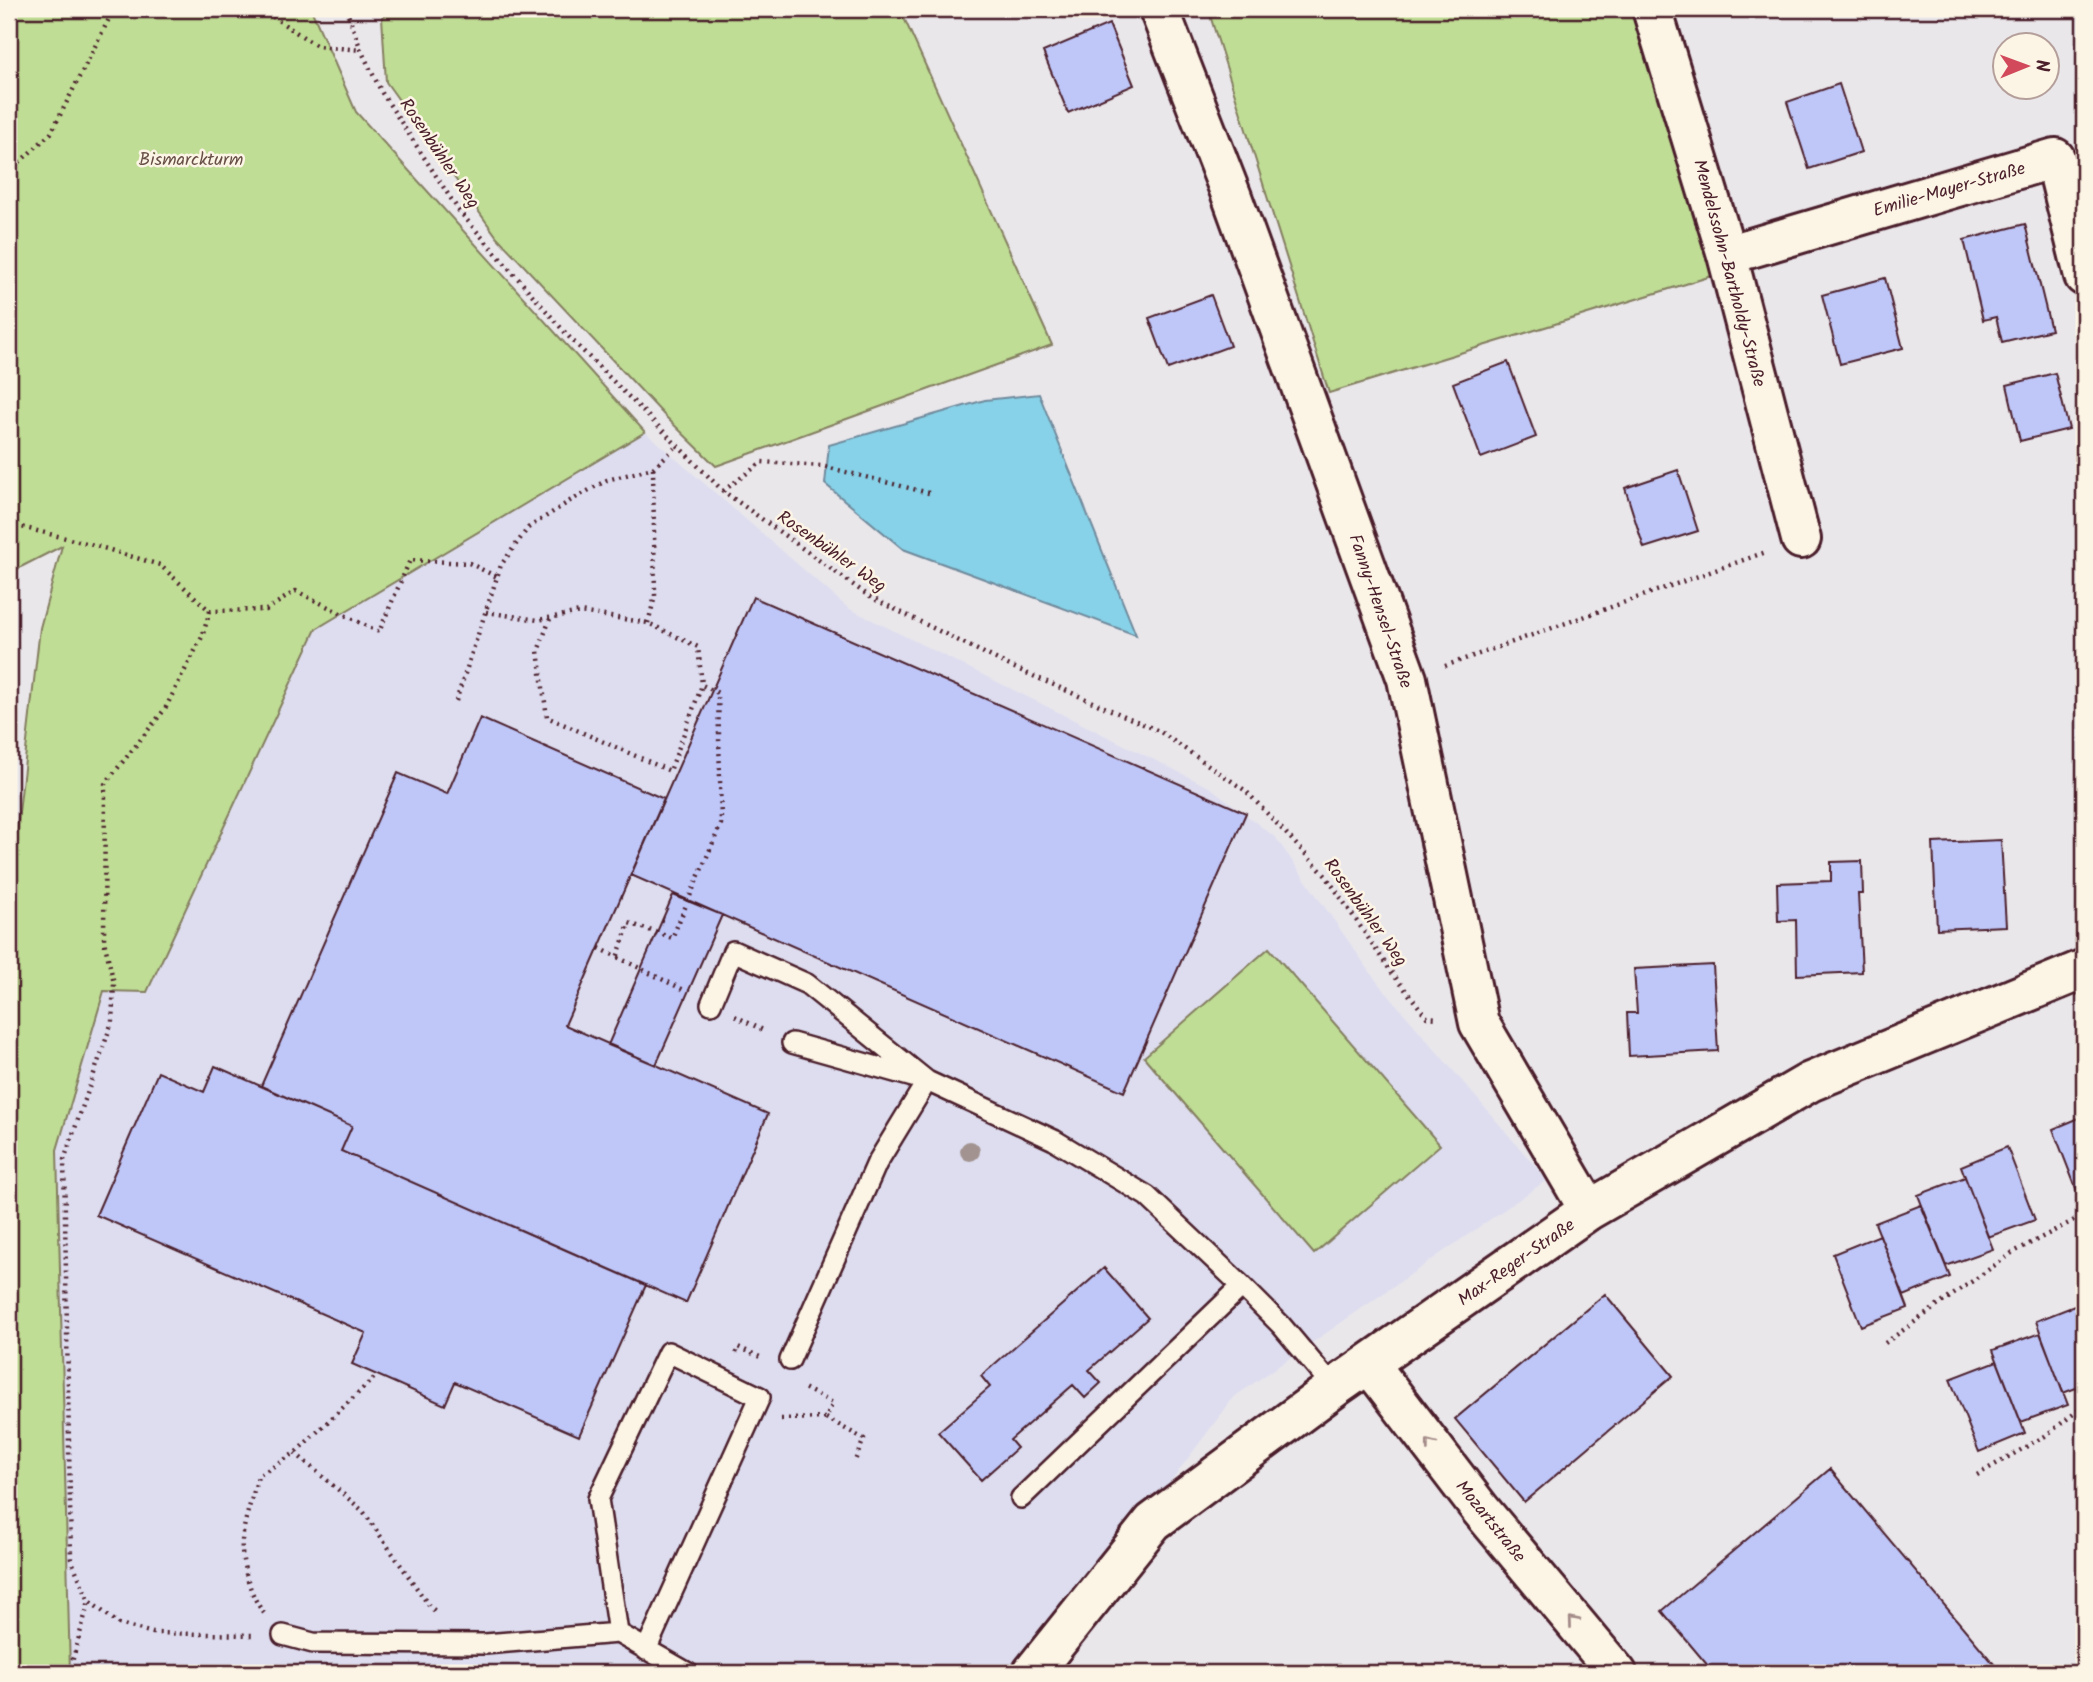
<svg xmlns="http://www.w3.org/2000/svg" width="2093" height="1682" viewBox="0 0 2093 1682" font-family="Kalam,sans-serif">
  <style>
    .built { fill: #ddddef }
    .green { fill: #bfdd95; stroke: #847e60; stroke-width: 2 }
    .water { fill: #87d2e8; stroke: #6f8a9c; stroke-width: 2 }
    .building { fill: #bfc7f9; stroke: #4a1f2b; stroke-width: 2 }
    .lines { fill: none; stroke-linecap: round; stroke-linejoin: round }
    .service-casing { stroke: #4a1f2b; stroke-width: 24 }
    .minor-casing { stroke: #4a1f2b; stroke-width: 44 }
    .path { stroke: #4a1f2b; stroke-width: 4.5; stroke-dasharray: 2 5; stroke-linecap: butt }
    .service { stroke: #fcf5e5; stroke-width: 19 }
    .minor { stroke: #fcf5e5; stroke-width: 38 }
    .tree { fill: #a29390 }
    .oneway { stroke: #a38a88 }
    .labels { text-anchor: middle; stroke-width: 5; stroke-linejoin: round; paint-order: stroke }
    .street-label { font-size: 18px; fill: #4a1f2b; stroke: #fcf5e5 }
    .park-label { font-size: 18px; fill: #674e46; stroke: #fcf5e5 }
  </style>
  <rect width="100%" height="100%" fill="#eae7eb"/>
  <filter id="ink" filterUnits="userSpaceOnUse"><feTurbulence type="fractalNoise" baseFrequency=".0143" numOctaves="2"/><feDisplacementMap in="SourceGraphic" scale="14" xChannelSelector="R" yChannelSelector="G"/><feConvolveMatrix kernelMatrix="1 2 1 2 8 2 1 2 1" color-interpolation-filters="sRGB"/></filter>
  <g filter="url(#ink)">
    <!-- built -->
    <path class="built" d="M645,432L848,608L1211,788L1276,838L1378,983L1547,1180L1234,1397L1027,1673H70L57,1150L104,991L147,992L316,629Z"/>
    <!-- green -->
    <path class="green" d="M9,9H311L356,112L645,432L316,629L147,992L104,991L57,1150L70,1673H9V900L40,628L62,546L9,573Z
      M399,9H900L1052,345L716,466L664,415L497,237L386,82L382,17Z
      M1208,9H1639L1715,275L1329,393Z
      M1269,948L1440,1145L1314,1254L1144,1057Z"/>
    <!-- water -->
    <path class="water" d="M1039,394L1136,635L903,549L825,484L829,445L985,400Z"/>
    <!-- building -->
    <path class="building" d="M1109,24L1134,85L1068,113L1043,52Z
      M1839,84L1861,152L1809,169L1787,102Z
      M2025,224L2051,330L2002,342L1996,317L1983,320L1964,240Z
      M1885,278L1903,348L1840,364L1822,295Z
      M1211,295L1230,346L1168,369L1149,318Z
      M1508,362L1536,437L1481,458L1453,383Z
      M2055,373L2069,429L2020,441L2007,385Z
      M1678,470L1698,531L1644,548L1625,488Z
      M753,597L1246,813L1124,1092L631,875Z
      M480,718L664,799L565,1025L768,1114L686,1303L341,1151L352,1126L261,1086L398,773L447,794Z
      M2081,776H2084V867H2080Z
      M2001,840L2006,926L1937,929L1933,843Z
      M1862,861L1863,894H1858L1862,972L1797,975L1796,920L1778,921L1777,883L1831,881V862Z
      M673,895L722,915L656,1065L608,1045Z
      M1713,965L1718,1051L1629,1056L1627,1013H1637L1634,969Z
      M215,1066L352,1126L341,1151L646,1285L579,1436L455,1382L445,1405L352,1364L366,1333L96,1215L158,1072L204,1092Z
      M2084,1116V1200L2081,1201L2053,1129Z
      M2007,1147L2035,1220L1988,1237L1961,1166Z
      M1965,1177L1993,1249L1946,1266L1918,1195Z
      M1921,1205L1950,1277L1904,1296L1875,1223Z
      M1880,1235L1908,1308L1861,1326L1833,1254Z
      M1104,1268L1148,1318L1089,1370L1101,1383L1085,1398L1073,1385L1010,1440L1017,1448L981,1480L938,1432L990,1387L981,1376Z
      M1605,1294L1673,1376L1524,1502L1455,1419Z
      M2082,1303L2084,1308V1385L2063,1393L2036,1321Z
      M2040,1333L2068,1405L2021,1422L1993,1350Z
      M1997,1361L2025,1433L1979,1452L1950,1379Z
      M1830,1469L1999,1670L1994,1673H1714L1662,1611Z"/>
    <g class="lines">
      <!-- service casing -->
      <g class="service-casing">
        <path id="service" d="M711,1004L733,951L807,984L927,1081L877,1163L790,1360
          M792,1043L927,1081L1054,1140L1147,1196L1242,1286L1281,1325L1334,1388
          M1021,1498L1242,1286
          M618,1633L598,1499L668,1352L760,1397L646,1650
          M283,1635L313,1643L485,1644L618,1633L688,1673"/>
      </g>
      <!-- minor casing -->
      <g class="minor-casing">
        <path id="minor" d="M1159,9L1232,197L1407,679L1479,1023L1589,1210
          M1652,9L1727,255L1801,539
          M1727,255L2055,158L2084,276
          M1370,1365L1480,1509L1617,1673
          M1032,1673L1153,1522L1334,1388L1589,1210L1810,1082L2084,969"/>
      </g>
      <!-- path -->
      <path class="path" d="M261,9L317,46L361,50
        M346,9L361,50L382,93L459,211L570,338L723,491L870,597L1008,665L1159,731L1246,791L1326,876L1392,973L1427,1017L1439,1018
        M9,172L51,133L114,9
        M723,491L762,462L822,466L933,494
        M9,524L90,544L160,565L210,611L266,610L296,591L379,632L410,560L469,563L497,577
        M210,611L202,637L165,709L105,784L104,941L114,983L112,1022L64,1160L71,1559L89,1601L119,1624L153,1633L254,1635
        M486,612L538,620L580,612L648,623L698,647L702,685L718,693L721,824L672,938L629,923L617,958
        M550,619L538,651L547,717L670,771L702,685
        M648,623L655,596L653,468
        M1445,666L1766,552
        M456,701L501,565L528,528L570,501L607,480L653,468L677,446
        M599,948L684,990
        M735,1016L765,1031
        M1885,1343L2012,1253L2084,1215
        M736,1353L738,1347L760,1357
        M826,1418L864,1439L854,1463
        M781,1419L826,1418L833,1403L802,1387
        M295,1453L363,1511L430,1607L438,1613
        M1977,1475L2045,1436L2084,1406
        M264,1613C251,1598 240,1561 242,1541C244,1519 253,1497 258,1476L295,1453L377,1375
        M69,1673L89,1601"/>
      <!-- service -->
      <use href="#service" class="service"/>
      <!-- minor -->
      <use href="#minor" class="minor"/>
    </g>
    <!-- trees -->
    <circle class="tree" cx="970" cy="1151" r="10"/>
    <!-- one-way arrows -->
    <defs><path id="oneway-chevron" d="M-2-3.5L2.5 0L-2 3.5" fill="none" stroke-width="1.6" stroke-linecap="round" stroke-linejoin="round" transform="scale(1.75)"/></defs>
    <g class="oneway">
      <use href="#oneway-chevron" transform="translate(1430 1444) rotate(-128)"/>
      <use href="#oneway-chevron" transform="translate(1573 1621) rotate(-130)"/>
    </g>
  </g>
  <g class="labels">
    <!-- street labels -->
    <g class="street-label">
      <text transform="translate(440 153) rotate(56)" y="6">Rosenbühler Weg</text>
      <text transform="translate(1949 189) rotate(-16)" y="6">Emilie-Mayer-Straße</text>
      <text transform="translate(1730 273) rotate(75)" y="6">Mendelssohn-Bartholdy-Straße</text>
      <text transform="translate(832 551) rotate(35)" y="6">Rosenbühler Weg</text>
      <text transform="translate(1381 611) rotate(71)" y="6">Fanny-Hensel-Straße</text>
      <text transform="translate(1366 912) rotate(54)" y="6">Rosenbühler Weg</text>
      <text transform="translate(1516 1262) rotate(-35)" y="6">Max-Reger-Straße</text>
      <text transform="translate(1491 1521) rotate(51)" y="6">Mozartstraße</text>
    </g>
    <!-- park labels -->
    <g class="park-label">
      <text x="191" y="165">Bismarckturm</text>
    </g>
  </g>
  <!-- margin -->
  <rect width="2093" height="1682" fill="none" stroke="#fcf5e5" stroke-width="35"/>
  <rect x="18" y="18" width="2058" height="1647" fill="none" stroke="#4a1f2b" stroke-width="2.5" filter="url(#ink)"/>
  <!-- north arrow -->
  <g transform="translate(2026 66) rotate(89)"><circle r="33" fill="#fcf5e5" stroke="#b59f9b" stroke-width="2"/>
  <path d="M0-5L12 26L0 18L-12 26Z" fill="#d1495b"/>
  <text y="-10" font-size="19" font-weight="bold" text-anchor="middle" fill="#4a1f2b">N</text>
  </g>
</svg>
